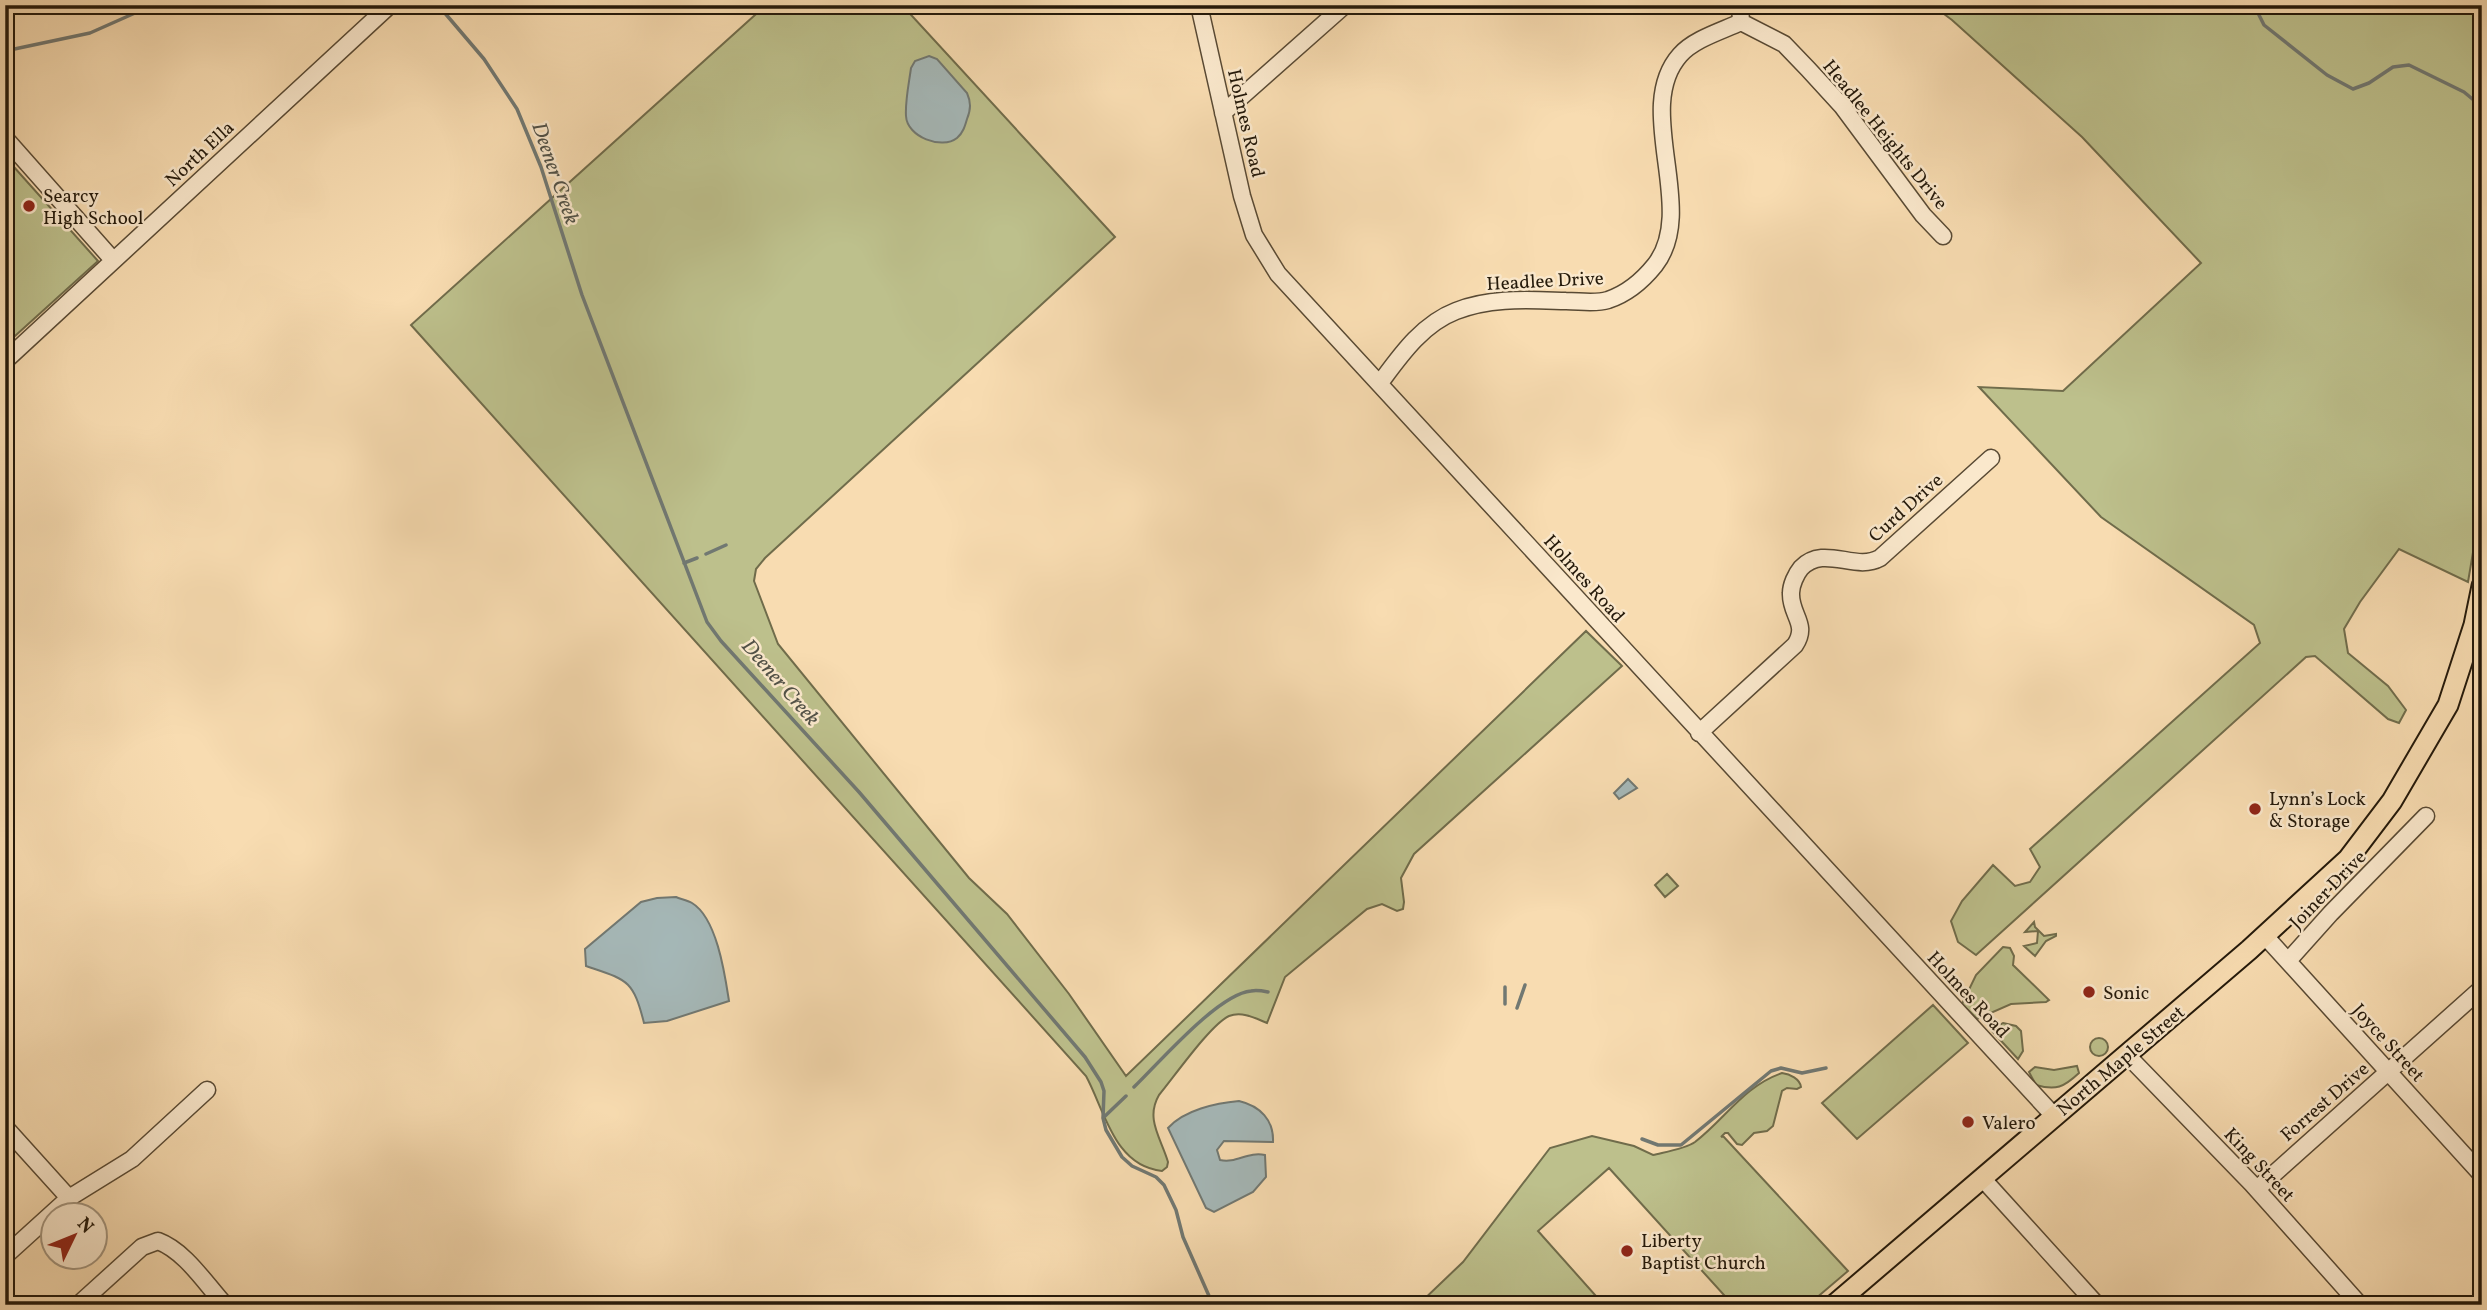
<svg xmlns="http://www.w3.org/2000/svg" width="2487" height="1310" viewBox="0 0 2487 1310" font-family="Vollkorn,serif">
  <style>
    .green { fill: #bdc08c; stroke: #706c4b; stroke-width: 2 }
    .water { fill: #a5b8b8; stroke: #717872; stroke-width: 2 }
    .lines { fill: none; stroke-linecap: round; stroke-linejoin: round }
    .stream { stroke: #717872; stroke-width: 3.5 }
    .minor-casing { stroke: #594a34; stroke-width: 19 }
    .major-casing { stroke: #24190a; stroke-width: 23 }
    .minor { stroke: #fae8cc; stroke-width: 16 }
    .major { stroke: #f8dcb1; stroke-width: 19 }
    .poi-dot { fill: #8f2418; stroke: #fae8cc; stroke-width: 2.5 }
    .labels { text-anchor: middle; stroke-width: 5; stroke-linejoin: round; paint-order: stroke }
    .street-label { font-size: 19px; fill: #24190a; stroke: #fae8cc }
    .poi-label { font-size: 19px; fill: #24190a; stroke: #fae8cc; text-anchor: start }
    .water-label { font-size: 21px; font-style: italic; fill: #515147; stroke: #fae8cc }
  </style>
  <rect width="100%" height="100%" fill="#f8dcb1"/>
  <filter id="stains"><feTurbulence type="fractalNoise" baseFrequency=".00286" numOctaves="4"/><feColorMatrix values="0 0 0 0 .2 0 0 0 0 .09 0 0 0 0 .02 0 0 0 .5 -.17"/></filter>
  <radialGradient id="worn" r=".72"><stop offset=".6" stop-color="#630" stop-opacity="0"/><stop offset="1" stop-color="#630" stop-opacity=".3"/></radialGradient>
  <!-- green -->
  <path class="green" d="M766,5H902L1115,237L765,558L756,569L754,581L778,644L969,878L1007,914L1069,994L1126,1076L1586,631L1622,666L1414,854L1401,878L1404,902L1403,909L1397,911L1382,904L1367,909L1285,977L1267,1023C1255,1018 1242,1011 1229,1016C1211,1024 1174,1077 1159,1095C1145,1119 1161,1138 1168,1162L1167,1167L1162,1171C1114,1166 1105,1111 1086,1076L411,325Z
    M1932,5H2482V499L2468,582L2399,549L2360,602L2344,629L2348,653L2388,686L2406,710L2399,723L2388,719L2315,656L2306,657L1976,955L1958,942L1951,921L1962,901L1993,865L2015,886L2030,882L2040,867L2030,849L2260,643L2254,625L2101,517L1979,387L2063,391L2201,263L2082,137L1952,20Z
    M5,157L98,261L5,345Z
    M1667,874L1678,886L1665,897L1655,885Z
    M2034,922L2035,927L2044,936L2056,934V936L2046,941L2035,956L2024,946L2037,943L2038,931L2025,932Z
    M2003,947L2010,948L2014,956L2013,965L2049,1000L2046,1002L2011,1004L1977,1019L1962,1004L1976,975Z
    M1933,1005L1968,1043L1857,1139L1822,1103Z
    M2003,1023L2016,1026L2021,1031L2023,1051L2018,1059L1991,1030Z
    M2090 1047a9 9 0 1 1 18 0a9 9 0 1 1-18 0Z
    M2077,1066L2079,1073C2064,1087 2056,1091 2036,1085L2029,1072L2035,1067L2054,1070Z
    M1782,1073C1790,1074 1800,1079 1801,1087L1797,1089L1787,1088L1782,1091L1773,1126L1767,1131L1754,1133L1742,1145L1737,1144L1728,1133H1725L1721,1137L1723,1136L1848,1271L1808,1305H1733L1609,1168L1538,1231L1604,1305H1418L1463,1262L1550,1148L1592,1136L1634,1146L1653,1155C1665,1152 1685,1149 1695,1142C1726,1118 1744,1086 1782,1073Z"/>
  <!-- water -->
  <path class="water" d="M929,56L937,59L967,93C971,102 971,109 967,119C965,126 963,133 957,138C942,150 907,137 906,116C905,101 909,83 911,68L915,61Z
    M1628,779L1637,788L1619,799L1614,793Z
    M676,897C680,899 687,900 692,903C717,918 725,975 729,1001L667,1021L644,1023C633,979 627,980 586,966L585,949L641,902L657,898Z
    M1239,1101C1260,1106 1274,1120 1273,1142L1224,1141L1217,1150L1220,1160C1236,1164 1248,1151 1265,1155L1266,1177L1253,1192L1214,1212L1206,1208L1168,1128C1184,1110 1216,1103 1239,1101Z"/>
  <g class="lines">
    <!-- stream -->
    <path class="stream" d="M438,5L484,59L517,109L541,167L582,295L707,622L721,641L859,792L1085,1057L1101,1082L1104,1091L1103,1118L1106,1130L1122,1157L1132,1166L1156,1177L1164,1185L1176,1210L1183,1237L1213,1305
      M2254,5L2264,25L2327,75L2353,89L2369,83L2393,67L2409,65L2464,92L2482,107
      M5,51L90,33L153,5
      M706,554L726,545
      M684,563L697,558
      M1505,1004V987
      M1517,1008L1525,985
      M1134,1087C1159,1063 1218,994 1251,991C1256,990 1263,991 1268,992
      M1103,1118L1126,1096
      M1642,1139L1658,1145H1681L1771,1071L1781,1068L1802,1073L1826,1068"/>
    <!-- minor casing -->
    <g class="minor-casing">
      <path id="minor" d="M1199,5L1242,196L1254,235L1278,274L2054,1116
        M1740,5L1741,22L1784,44L1808,69L1842,106L1923,215L1943,236
        M1223,113L1345,5
        M5,138L113,260
        M5,361L390,5
        M1380,383C1400,356 1422,324 1456,311C1491,297 1529,300 1566,301C1580,301 1595,304 1608,300C1626,294 1643,280 1655,265C1699,209 1632,109 1680,55C1694,39 1722,31 1741,22
        M1699,733L1795,645C1809,624 1790,615 1791,593C1791,585 1796,574 1801,568C1824,544 1855,572 1880,558L1991,458
        M2265,936L2482,1175
        M2288,961L2331,913L2426,816
        M2126,1054L2252,1184L2360,1305
        M5,1127L69,1198
        M1982,1178L2097,1305
        M2257,1189L2482,988
        M5,1256L69,1198L132,1159L207,1090
        M78,1305L142,1247L158,1241C185,1251 205,1283 225,1305"/>
    </g>
    <!-- major casing -->
    <g class="major-casing">
      <path id="major" d="M1834,1305L2249,950L2348,859L2392,801L2448,705L2474,625L2482,586"/>
    </g>
    <!-- minor -->
    <use href="#minor" class="minor"/>
    <!-- major -->
    <use href="#major" class="major"/>
  </g>
  <!-- markers -->
  <g class="poi-dot">
    <circle cx="29" cy="206" r="7"/>
    <circle cx="2255" cy="809" r="7"/>
    <circle cx="2089" cy="992" r="7"/>
    <circle cx="1968" cy="1122" r="7"/>
    <circle cx="1627" cy="1251" r="7"/>
  </g>
  <g class="labels">
    <!-- street labels -->
    <g class="street-label">
      <text transform="translate(1247 123) rotate(77)" y="7">Holmes Road</text>
      <text transform="translate(1886 134) rotate(51)" y="7">Headlee Heights Drive</text>
      <text transform="translate(199 153) rotate(-43)" y="7">North Ella</text>
      <text transform="translate(1545 280) rotate(-3)" y="7">Headlee Drive</text>
      <text transform="translate(1905 507) rotate(-42)" y="7">Curd Drive</text>
      <text transform="translate(1585 578) rotate(48)" y="7">Holmes Road</text>
      <text transform="translate(2327 889) rotate(-46)" y="7">Joiner Drive</text>
      <text transform="translate(1969 994) rotate(47)" y="7">Holmes Road</text>
      <text transform="translate(2389 1042) rotate(48)" y="7">Joyce Street</text>
      <text transform="translate(2120 1060) rotate(-40)" y="7">North Maple Street</text>
      <text transform="translate(2324 1101) rotate(-41)" y="7">Forrest Drive</text>
      <text transform="translate(2260 1164) rotate(47)" y="7">King Street</text>
    </g>
    <!-- poi labels -->
    <g class="poi-label">
      <text x="43" y="202">Searcy<tspan x="43" dy="22">High School</tspan></text>
      <text x="2269" y="805">Lynn’s Lock<tspan x="2269" dy="22">&amp; Storage</tspan></text>
      <text x="2103" y="999">Sonic</text>
      <text x="1982" y="1129">Valero</text>
      <text x="1641" y="1247">Liberty<tspan x="1641" dy="22">Baptist Church</tspan></text>
    </g>
    <!-- water labels -->
    <g class="water-label">
      <text transform="translate(556 173) rotate(71)" y="7">Deener Creek</text>
      <text transform="translate(781 682) rotate(49)" y="7">Deener Creek</text>
    </g>
  </g>
  <!-- margin -->
  <rect width="2487" height="1310" fill="none" stroke="#f8dcb1" stroke-width="28"/>
  <rect x="7" y="7" width="2473" height="1296" fill="none" stroke="#24190a" stroke-width="3.5"/>
  <rect x="14" y="14" width="2459" height="1282" fill="none" stroke="#24190a" stroke-width="2"/>
  <!-- north arrow -->
  <g transform="translate(74 1236) rotate(47)"><circle r="33" fill="#fae8cc" stroke="#a4957e" stroke-width="2"/>
  <path d="M0-5L12 26L0 18L-12 26Z" fill="#8f2418"/>
  <text y="-10" font-size="19" font-weight="bold" text-anchor="middle" fill="#24190a">N</text>
  </g>
  <rect width="100%" height="100%" filter="url(#stains)"/>
  <rect width="100%" height="100%" fill="url(#worn)"/>
</svg>
